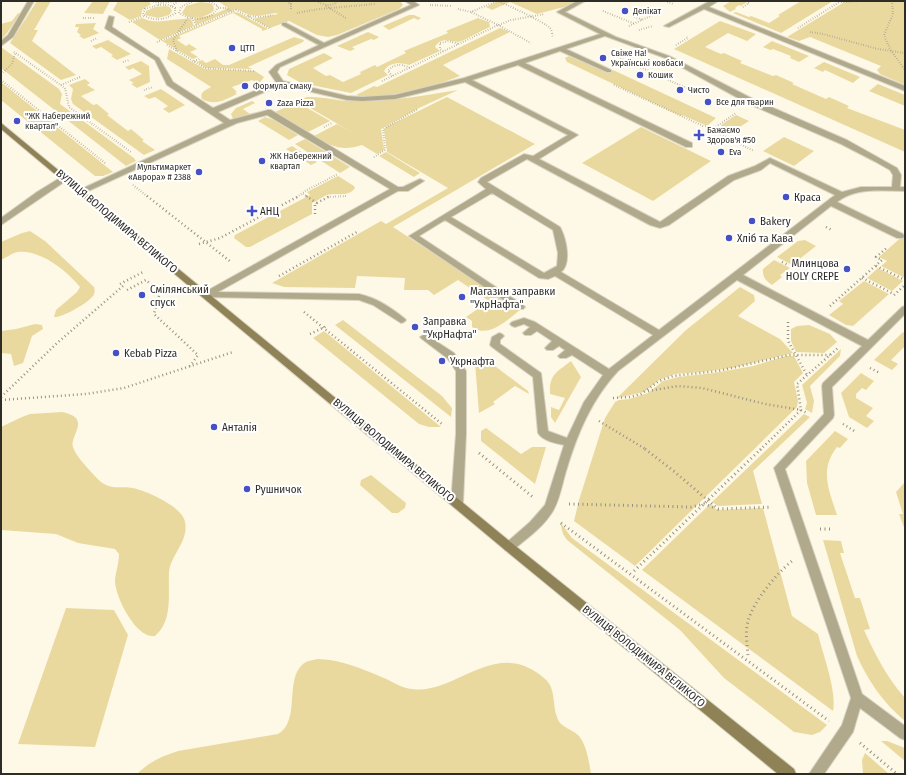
<svg xmlns="http://www.w3.org/2000/svg" width="906" height="775" viewBox="0 0 906 775" font-family="'Fira Sans Condensed',sans-serif">
  <style>
    .green { fill: #ead99f }
    .lines { fill: none; stroke-linecap: round; stroke-linejoin: round }
    .service-casing { stroke: #d9d4c3; stroke-width: 2 }
    .secondary-casing { stroke: #d9d4c3; stroke-width: 2 }
    .path-far2 { stroke: #959285; stroke-width: 2; stroke-dasharray: 0.5 2; stroke-linecap: butt }
    .path-far1 { stroke: #959285; stroke-width: 2.5; stroke-dasharray: 1 3; stroke-linecap: butt }
    .path { stroke: #959285; stroke-width: 3; stroke-dasharray: 1 3.5; stroke-linecap: butt }
    .service { fill: #b1a98c; fill-rule: evenodd }
    .secondary { fill: #8f8257; fill-rule: evenodd }
    .poi-dot { fill: #4550c5; stroke: #fff; stroke-width: 1.5 }
    .labels { text-anchor: middle; stroke-width: 4; stroke-linejoin: round; paint-order: stroke }
    .far-poi-label { font-size: 9px; fill: #2e2c26; stroke: #fff; text-anchor: start }
    .poi-label { font-size: 11px; fill: #2e2c26; stroke: #fff; text-anchor: start }
    .street-label { font-size: 11px; fill: #2e2c26; stroke: #fff }
  </style>
  <rect width="100%" height="100%" fill="#fef9e6"/>
  <!-- green -->
  <path class="green" d="M37,1H51L34,30H38L32,41L76,75L61,80L10,43Z
    M93,1H110L103,14L84,13Z
    M118,1H148L151,4L142,10L141,16L130,20L113,10Z
    M218,1H400L403,5L399,9L337,35L328,37L317,35L289,21L270,28L253,19L278,14L276,13L258,16L249,15L236,9L196,25L194,19L215,14L228,8Z
    M498,1H577L568,6L537,14L510,2L492,10L486,7Z
    M731,1L747,2L741,6L739,5L735,8L736,9L730,12L723,6Z
    M801,1H833L781,33L733,13L736,12L749,17L751,16L769,23L780,16L778,15Z
    M846,1H905V85L880,74L877,70L881,66L810,37L799,41L787,37Z
    M200,2L209,3L213,5L214,10C207,18 190,21 182,13L186,6Z
    M166,6L170,7L172,11L169,15L158,18L145,15L146,11L155,7Z
    M234,12L239,13L268,29L262,31V29L233,13L179,36L181,38L177,40L186,46L189,44L197,49L190,52L198,57L193,59L162,41Z
    M18,13L20,14L7,33L1,40V24L12,21Z
    M409,15H414L421,18L418,20L414,18L389,30L383,26Z
    M142,18C158,26 175,17 191,19L194,26L160,40L132,22Z
    M478,18L489,22L490,27C484,29 462,42 458,42C449,41 441,37 435,47L440,51L409,65C400,62 389,62 384,71L388,75L351,93L301,83L287,75L289,69L324,53L333,58L313,68L326,76L330,75L343,82L361,74L360,72L375,65L377,67L406,53L404,51L448,33L446,31Z
    M720,21L756,34L747,41L728,33L705,47L721,54L724,53L742,61L740,63L773,76L776,75L794,83L792,84L826,99L829,97L849,106L847,108L905,130V152L674,49Z
    M96,23L93,29L99,33L84,39L79,36L81,35L77,32L79,27H75L76,24Z
    M500,28L510,32L443,65L460,76C437,85 379,103 356,95L374,86L377,87Z
    M368,32L379,37L374,40L371,39L352,47L355,49L350,51L337,46Z
    M294,37L304,40L303,42L248,67L252,69L206,68L197,62L202,60L206,63L215,59L223,65H229Z
    M108,40L131,54L117,60L111,56L113,55L101,47L96,49L92,46Z
    M772,41L809,56L799,62L790,58L791,56L773,49L770,50L763,47Z
    M1,47L59,89L62,94L60,104L134,158L136,161L126,166L1,68Z
    M169,49L205,69L255,71L264,77L259,84L252,80L232,87L237,92L235,93L237,94C225,100 215,106 202,99C199,92 206,90 211,87L167,59Z
    M569,56L608,73L613,70L716,118L708,125H705L682,115L681,116L567,62L565,58Z
    M141,61L149,66L150,82L137,88L131,84L134,83L129,80L142,74L133,68L129,70L125,67Z
    M824,62L860,77L853,83L825,70L823,72L814,68Z
    M85,79L90,83L87,85L95,90L81,96L93,105L97,104L109,114L107,115L128,131L131,129L144,140L142,141L155,150L144,155L73,104L71,99L73,89L69,85Z
    M1,82L113,172L103,176H95L1,100Z
    M878,84L905,95V106L869,91Z
    M161,89L185,105L169,113L163,109L168,106L155,97L149,99L144,96Z
    M458,90L419,108L381,129L384,150L377,154L362,145C342,152 331,146 314,136L337,124L355,134L298,101L307,97H312C325,97 338,101 351,101C387,102 422,96 458,90Z
    M447,97L535,144L393,227L520,310C507,320 489,339 472,327V321L466,317L489,301L458,280L434,295L428,290H404L405,278L357,276L355,288L284,287L272,283L381,221L386,224L448,188L387,152L384,130L386,127Z
    M252,101L255,103L243,109L250,114L233,119L231,114L236,108Z
    M297,102L330,121L308,132L275,112Z
    M736,115L749,121L727,135L723,132L721,125Z
    M265,117L274,120L298,135L289,140L258,121Z
    M641,127L711,161L653,201L582,163Z
    M784,137L814,151L794,166L763,151Z
    M305,139L350,167L340,173L295,144Z
    M292,146L317,162L311,165L286,149Z
    M386,152L420,173L414,177L379,156Z
    M338,176L354,186L355,188C348,198 337,192 327,195C322,197 317,201 312,203V214L250,247H246L234,238L235,235L310,195L307,192Z
    M30,231L45,241L94,287C95,290 95,293 93,296C88,303 62,318 54,317L56,310L77,292L80,287C66,270 41,250 18,252C12,253 7,257 1,260V242L22,233Z
    M905,234V278L881,266L887,261L879,257Z
    M805,240L816,246L792,265L777,257L798,241Z
    M774,260L790,268L780,275L782,277L772,285C766,281 762,277 763,269Z
    M878,268L903,281L892,291L867,278Z
    M864,281L889,294L853,326L846,325L829,315L843,304L839,301Z
    M740,287L754,295L755,301L738,316L780,339L793,353L731,368L702,372L675,374L659,380L644,392L617,398L686,330Z
    M343,320L442,396L452,408L451,417L335,325Z
    M35,324L42,325L43,329L32,336L23,363L14,366L11,354L1,353V331L16,329Z
    M809,325L830,334L837,342L824,353L796,352L791,341V329L797,326Z
    M324,331L441,427H429L419,424L313,338Z
    M903,332L905,333V346L891,360L898,364L892,370L874,360Z
    M841,349L840,356L810,386L814,401L812,413L805,409L807,403L802,385Z
    M786,356H794L803,373L794,382L798,401L797,407L635,566L574,521L579,500L605,418L615,402L619,400L629,399L648,393L663,381L678,377L714,373L753,366Z
    M483,360L491,363L528,391L529,394L515,386L493,402L495,404L479,413L475,363Z
    M571,361L581,377L555,423L551,417V407L559,410L565,398L550,394C549,374 557,372 571,361Z
    M861,373L874,381L866,390L862,388L856,394V398L873,408L866,416L874,421L867,428L849,417L841,393Z
    M62,412C93,418 69,436 73,447C76,456 86,466 93,474C97,478 101,483 106,485C115,489 125,486 133,488C147,491 183,507 185,522C189,542 170,555 169,573C168,595 173,621 155,636C136,639 116,598 115,582C115,573 119,564 119,554L115,549L78,543L56,534L1,530V427L22,417L30,414Z
    M804,414L810,417L753,471L762,504L718,506L712,502Z
    M486,428L521,454L532,447H546L535,484L481,441V431Z
    M835,431L848,439L840,448L837,447C819,470 829,490 837,515H816L807,483L806,461Z
    M371,475L406,503L405,508L398,513H392L360,485L361,480Z
    M905,482V530L899,514H903L896,492Z
    M710,504L717,510L763,508L792,616L818,634C823,655 837,691 833,711L642,570Z
    M560,522L572,538L827,725L820,732L812,735L794,732L724,678L680,630L567,540L563,534Z
    M823,540L841,541L844,553H840L855,598H860L870,629L864,630C875,654 887,678 905,698V721C884,704 868,681 857,656Z
    M66,608L114,610L128,635L95,747L18,744Z
    M317,659C341,659 362,669 384,678C393,682 402,688 412,689C452,695 488,646 531,669C538,673 546,678 550,685C555,695 553,707 557,717C560,728 573,729 579,736C587,746 589,762 591,774H137C149,762 162,756 178,751L278,734C301,721 284,680 303,664C306,661 313,660 317,659Z
    M881,741H887L905,748V761Z
    M865,753L889,774H863L862,760Z"/>
  <g class="lines">
    <!-- service casing -->
    <g class="service-casing">
      <path id="service" d="M28,1H34L13,37L1,46V41L8,35Z
        M405,1H413L419,5L280,67L277,72L283,81L347,96L362,97L395,95L464,78L600,34L557,12L577,1H585L565,12L616,37L669,56L755,100L847,140L897,168L901,175L900,187H905V191C882,191 856,187 837,202L903,234L904,236L903,238H897L831,206L743,275L868,340L902,307L905,306V314L832,387L834,415L833,418L785,469L862,694L905,726V740L900,738L860,708L853,732L824,774H809L842,725L851,698L774,468L824,414L822,386L823,383L862,346L737,280L618,371C592,399 578,432 567,468C562,483 560,501 551,514C541,529 526,539 513,550L509,552L505,550L503,547L505,544L530,522L545,505L564,445C555,443 543,441 538,433L533,377L492,347L490,345L492,337L499,333L502,334L504,336L500,340V344L541,373L548,431L567,438L584,402L603,375L572,355L566,358H560L558,356L565,350L559,346L553,350H547L545,348L552,341L537,331L531,335H525L523,333L530,327L524,324L515,327L512,326L510,324L512,322L524,318L535,322L609,369L653,335L555,276L548,279L539,278L445,220L419,236L523,305L525,307L523,309H517L409,236L486,189L478,182L481,178L524,154L533,156L568,135L465,82L395,99L362,101L347,100L281,85L218,112L230,120L268,110H271L398,187H403L420,179L424,181L408,191H398L218,292L359,294C377,298 390,307 404,318L406,320L404,322L401,323L373,305L359,300L203,297L201,295L203,293L390,189L267,115L237,123L84,193H81L77,191L224,123L167,85L155,60L106,29L105,28L109,16L114,17L112,27L159,58L173,82L213,108L276,82L269,72L276,65L319,45L282,25V23H286L324,43L411,5ZM605,36L665,58L749,104L841,144L874,161L890,170L893,175L892,187H861L842,192L770,158L755,166L728,176L660,222L539,159L578,135L472,80L518,65L686,147H692V143L525,63L560,51L607,72H611V70L566,49ZM527,159L650,225L660,228L669,225L734,180L761,170L770,163L835,195L659,330L561,272C572,263 566,238 560,227L487,182ZM492,193L553,230L558,253L557,266L544,273L451,217Z
        M710,1H718L709,7L905,86V91L704,9L669,27L664,26Z
        M63,176H69L70,178L1,225V218L37,192Z
        M425,334L454,353L466,371V434L463,503L461,506L457,507L453,506L451,503L456,434V371L447,358L422,339L420,337Z"/>
    </g>
    <!-- secondary casing -->
    <g class="secondary-casing">
      <path id="secondary" d="M1,123L513,544L794,769L796,774H778L505,550L1,129Z"/>
    </g>
    <!-- path-far2 -->
    <path class="path-far2" d="M151,1L160,3L176,1
      M194,1L181,7L179,13C191,21 213,22 218,6L208,1
      M287,1L291,5
      M291,1V11
      M316,1C323,5 330,7 337,2L336,1
      M349,1H359
      M497,1C504,3 546,23 550,28C552,30 552,35 553,37
      M665,1L673,4
      M892,1L893,14L884,35L890,49L905,70
      M841,2L861,1
      M158,5H168L175,8V13C166,20 152,22 143,14L145,9Z
      M430,5L452,6
      M172,6L178,1
      M326,6L346,18
      M743,7L749,3L747,2L748,1
      M218,8H226L232,12
      M458,9L471,12L497,1
      M603,11L635,24
      M297,13L319,9L375,4
      M248,16L259,17L273,15
      M632,16L643,20
      M83,18H94
      M192,18L196,26
      M129,22L144,16
      M498,25L531,43
      M499,25L511,20L545,14
      M629,26L659,12
      M798,28L841,1
      M639,30L653,26
      M810,32L823,34L878,49L905,53
      M91,41L97,38
      M157,42L236,10L271,29
      M167,45L205,68L255,71
      M676,45L688,38L687,37
      M177,51L173,40L188,18
      M443,51L440,49V43L449,41L459,44
      M14,52L65,88L69,107L131,152
      M618,57L695,92
      M194,61L200,59
      M123,62L130,60
      M1,74L12,64L15,53
      M392,76L388,71C394,63 402,64 410,68
      M1,80L105,163
      M382,81L498,25L471,12
      M61,85L80,77
      M614,85L703,126H709L718,130V133L754,151
      M144,90L153,87
      M324,127L332,123
      M714,128L736,113
      M374,157L385,150L383,129L418,109
      M133,185L148,197
      M303,194L308,197
      M297,197L305,191L338,174
      M328,197L346,196"/>
    <!-- path-far1 -->
    <path class="path-far1" d="M147,196L231,262
      M306,196L317,203
      M315,214V204L330,196
      M826,227L832,230
      M199,244L220,238L299,196
      M782,262L788,265
      M876,266L905,280
      M279,276L357,232
      M862,278L894,294
      M120,284L143,272
      M127,290L146,280L160,292L154,314L198,355L190,366
      M894,295L905,285
      M830,306L882,260L876,257L888,247
      M304,312L442,424
      M788,322V341L807,375
      M310,334L327,326
      M870,368L880,373
      M648,391L678,386L702,388L765,404L801,410L807,413
      M1,397L56,344L123,286
      M613,398L630,397L641,394L659,381L673,376L718,371L789,355H830
      M1,400L86,394L124,388L233,352
      M599,421L647,450
      M843,424L856,432
      M760,450L801,410L797,384L838,348"/>
    <!-- path -->
    <path class="path" d="M645,449L676,473L718,509L772,507
      M479,453L534,498
      M569,504L691,507L704,504L715,508
      M561,523L829,721
      M820,529H830
      M634,571L761,449
      M748,655C747,644 745,632 748,621C753,602 777,573 792,561
      M860,743L897,774"/>
    <!-- service -->
    <use href="#service" class="service"/>
    <!-- secondary -->
    <use href="#secondary" class="secondary"/>
  </g>
  <!-- markers -->
  <g class="poi-dot">
    <circle cx="625" cy="11" r="4"/>
    <circle cx="232" cy="48" r="4"/>
    <circle cx="603" cy="58" r="4"/>
    <circle cx="640" cy="75" r="4"/>
    <circle cx="245" cy="86" r="4"/>
    <circle cx="680" cy="90" r="4"/>
    <circle cx="708" cy="102" r="4"/>
    <circle cx="269" cy="103" r="4"/>
    <circle cx="17" cy="121" r="4"/>
    <path d="M697 129h4v4h4v4h-4v4h-4v-4h-4v-4h4z"/>
    <circle cx="721" cy="152" r="4"/>
    <circle cx="262" cy="161" r="4"/>
    <circle cx="199" cy="172" r="4"/>
    <circle cx="786" cy="197" r="4"/>
    <path d="M250 205h4v4h4v4h-4v4h-4v-4h-4v-4h4z"/>
    <circle cx="752" cy="221" r="4"/>
    <circle cx="729" cy="238" r="4"/>
    <circle cx="847" cy="269" r="4"/>
    <circle cx="142" cy="295" r="4"/>
    <circle cx="462" cy="297" r="4"/>
    <circle cx="415" cy="327" r="4"/>
    <circle cx="116" cy="353" r="4"/>
    <circle cx="442" cy="361" r="4"/>
    <circle cx="214" cy="427" r="4"/>
    <circle cx="247" cy="489" r="4"/>
  </g>
  <g class="labels">
    <!-- far-poi labels -->
    <g class="far-poi-label">
      <text x="633" y="14">Делікат</text>
      <text x="240" y="51">ЦТП</text>
      <text x="611" y="56">Свіже На!<tspan x="611" dy="10">Українські ковбаси</tspan></text>
      <text x="648" y="78">Кошик</text>
      <text x="253" y="89">Формула смаку</text>
      <text x="688" y="93">Чисто</text>
      <text x="716" y="105">Все для тварин</text>
      <text x="277" y="106">Zaza Pizza</text>
      <text x="25" y="119">"ЖК Набережний<tspan x="25" dy="10">квартал"</tspan></text>
      <text x="707" y="133">Бажаємо<tspan x="707" dy="10">Здоров'я #50</tspan></text>
      <text x="729" y="155">Eva</text>
      <text x="270" y="159">ЖК Набережний<tspan x="270" dy="10">квартал</tspan></text>
      <text x="191" y="170" text-anchor="end">Мультимаркет<tspan x="191" dy="10">«Аврора» # 2388</tspan></text>
    </g>
    <!-- poi labels -->
    <g class="poi-label">
      <text x="794" y="201">Краса</text>
      <text x="260" y="215">АНЦ</text>
      <text x="760" y="225">Bakery</text>
      <text x="737" y="242">Хліб та Кава</text>
      <text x="839" y="267" text-anchor="end">Млинцова<tspan x="839" dy="13">HOLY CREPE</tspan></text>
      <text x="150" y="293">Смілянський<tspan x="150" dy="13">спуск</tspan></text>
      <text x="470" y="295">Магазин заправки<tspan x="470" dy="13">"УкрНафта"</tspan></text>
      <text x="423" y="325">Заправка<tspan x="423" dy="13">"УкрНафта"</tspan></text>
      <text x="124" y="357">Kebab Pizza</text>
      <text x="450" y="365">Укрнафта</text>
      <text x="222" y="431">Анталія</text>
      <text x="255" y="493">Рушничок</text>
    </g>
    <!-- street labels -->
    <g class="street-label">
      <text transform="translate(117 221) rotate(40)" y="4">ВУЛИЦЯ ВОЛОДИМИРА ВЕЛИКОГО</text>
      <text transform="translate(394 450) rotate(40)" y="4">ВУЛИЦЯ ВОЛОДИМИРА ВЕЛИКОГО</text>
      <text transform="translate(644 656) rotate(39)" y="4">ВУЛИЦЯ ВОЛОДИМИРА ВЕЛИКОГО</text>
    </g>
  </g>
  <!-- border -->
  <rect width="906" height="775" fill="none" stroke="#2e2c26" stroke-width="4"/>
</svg>
